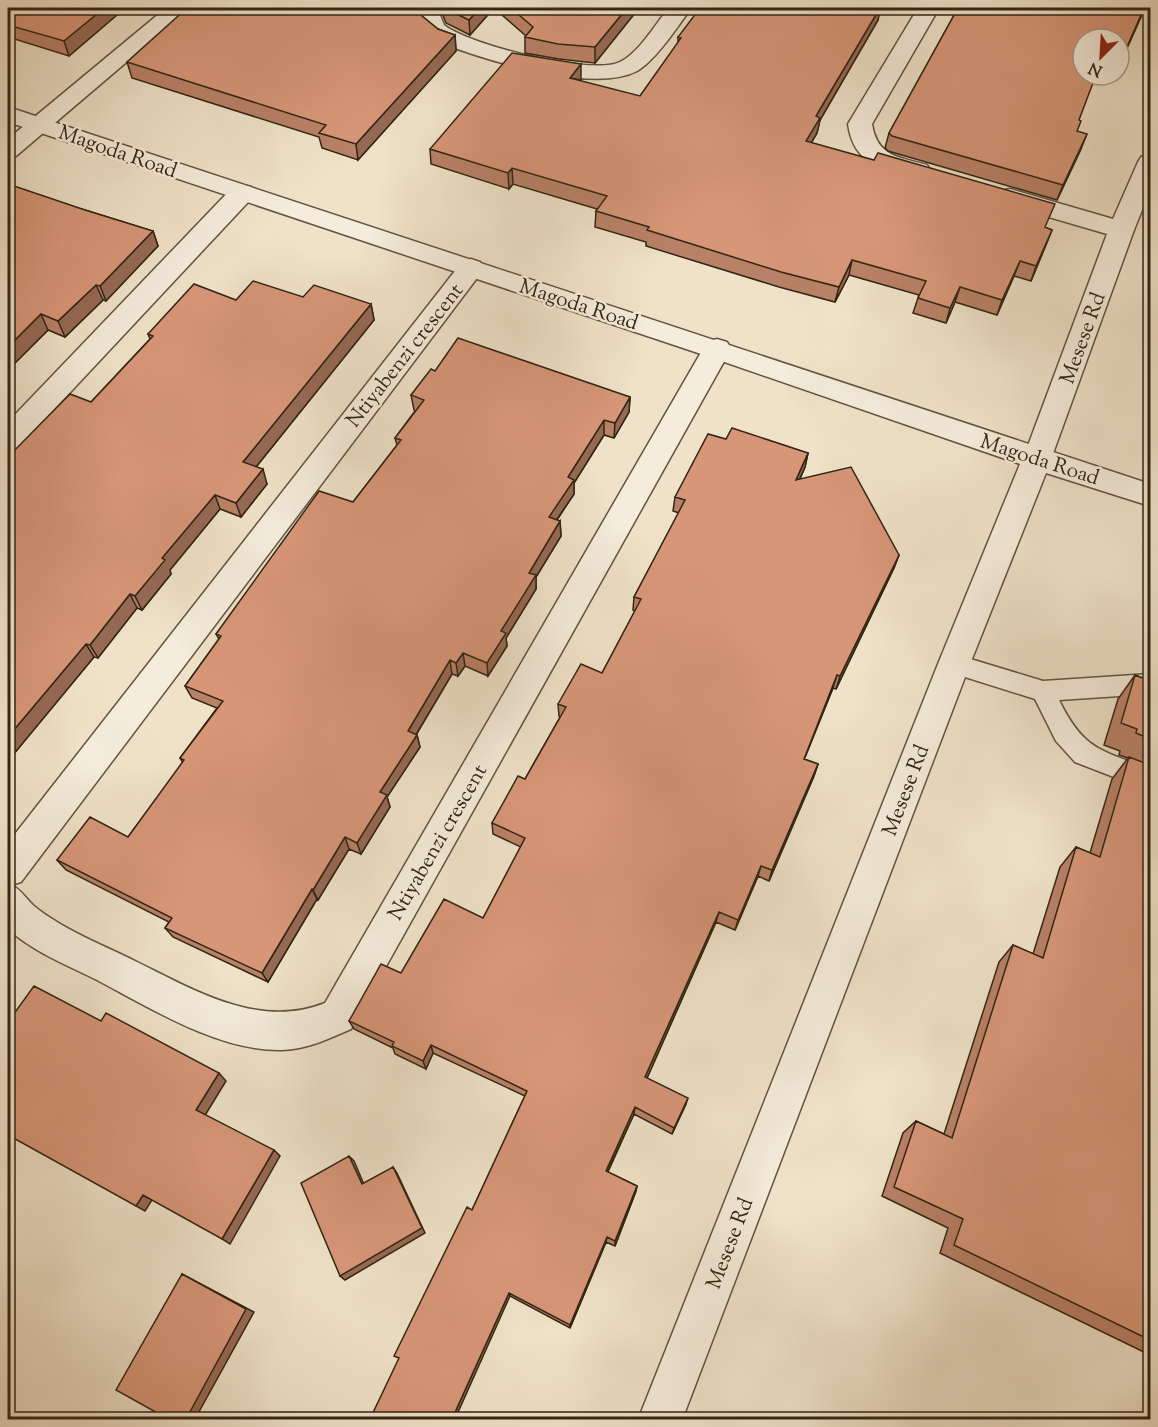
<svg xmlns="http://www.w3.org/2000/svg" width="1158" height="1427" viewBox="0 0 1158 1427" font-family="'Sorts Mill Goudy',serif">
  <style>
    .lines { fill: none; stroke-linecap: round; stroke-linejoin: round }
    .service-casing { stroke: #615440; stroke-width: 3 }
    .minor-casing { stroke: #615440; stroke-width: 3 }
    .tertiary-casing { stroke: #615440; stroke-width: 3 }
    .service { fill: #f5ecdb; fill-rule: evenodd }
    .minor { fill: #f5ecdb; fill-rule: evenodd }
    .tertiary { fill: #f5ecdb; fill-rule: evenodd }
    .wall { fill: #b98167; stroke: #322513; stroke-width: 1.5 }
    .shaded-wall { fill: #966954; stroke: #322513; stroke-width: 1.5 }
    .building { fill: #d79678; stroke: #322513; stroke-width: 1.5 }
    .labels { text-anchor: middle; stroke-width: 5; stroke-linejoin: round; paint-order: stroke }
    .street-label { font-size: 21px; fill: #322513; stroke: #f5ecdb }
  </style>
  <rect width="100%" height="100%" fill="#efe2c8"/>
  <filter id="stains"><feTurbulence type="fractalNoise" baseFrequency=".00333" numOctaves="4"/><feColorMatrix values="0 0 0 0 .2 0 0 0 0 .09 0 0 0 0 .02 0 0 0 .5 -.17"/></filter>
  <radialGradient id="worn" r=".72"><stop offset=".6" stop-color="#630" stop-opacity="0"/><stop offset="1" stop-color="#630" stop-opacity=".3"/></radialGradient>
  <g class="lines">
    <!-- service casing -->
    <g class="service-casing">
      <path id="service" d="M954,654L1043,681L1150,674V694L1059,700C1084,751 1101,750 1150,769V791L1075,762L1056,741L1035,699L946,671L942,664L946,657Z"/>
    </g>
    <!-- minor casing -->
    <g class="minor-casing">
      <path id="minor" d="M166,8H190L16,156L8,158V139Z
        M420,8H442L439,13L444,25C469,45 591,76 620,62C640,52 655,24 669,8H691C679,25 655,61 637,71C593,94 486,60 441,43C427,35 421,27 417,12Z
        M918,8H939L872,124C877,157 899,157 927,165L930,170L927,175C916,178 909,175 899,172C869,164 853,157 848,124Z
        M1150,154V190L1134,230L1051,459L1047,467L1037,470L1027,467L1023,459L1107,234L1001,203L998,197L1001,191L1010,189L1113,219L1138,162L1141,157Z
        M242,185L251,187L254,193L251,199L18,448L8,450V422L233,187Z
        M471,259L480,262L484,268L480,274L21,882L11,885C22,890 25,898 34,906C41,912 49,917 57,922C81,937 109,948 135,961C192,989 259,1030 325,1003L707,342L717,339L727,342L731,349L351,1029C328,1039 308,1049 282,1050C219,1052 149,1007 95,979C65,964 32,951 8,929V843L462,262Z"/>
    </g>
    <!-- tertiary casing -->
    <g class="tertiary-casing">
      <path id="tertiary" d="M8,107L1150,484V506L1046,473L970,664L682,1420H638L938,664L1020,464L707,356L8,122Z"/>
    </g>
    <!-- service -->
    <use href="#service" class="service"/>
    <!-- minor -->
    <use href="#minor" class="minor"/>
    <!-- tertiary -->
    <use href="#tertiary" class="tertiary"/>
  </g>
  <!-- wall -->
  <path class="wall" d="M8,8H125L69,56L8,37Z
    M441,8H639L595,63L559,59L525,53V37L526,36L494,8L470,35L446,23L442,13Z
    M958,8H1145L1119,66V39H1083L1079,120L1077,131L1081,149L1057,200L888,151L885,148L889,133Z
    M422,16L438,29L455,35L456,51L358,160L322,148L319,137L132,78L127,62Z
    M878,20L820,120L817,133L811,143L1052,230L1031,281L1014,276L997,315L955,302L946,323L913,313L919,295L849,275L835,302L779,287L646,246V242L595,227L596,211L597,209L513,184L509,189L431,164L430,149L640,96L678,43V37Z
    M8,191L85,210L153,231L158,246L106,301L103,300L65,337L48,330L15,363L8,361Z
    M303,297L371,304L374,320L256,467L267,484L241,517L220,509L170,570L171,574L142,610L137,608L98,658L94,657L8,761V457L91,402L150,339L148,334L236,300Z
    M435,371L630,397L629,412L614,438L604,435L574,483V494L557,520L560,521L561,536L536,577V589L506,638L507,646L488,676L465,666L458,676L452,674L416,735H417L420,747L387,797L390,807L361,854L349,849L318,900L317,899L268,982L173,937L165,928L169,922L66,870L57,860L128,837L183,763L180,758L217,708L192,698L185,686L219,639L216,634L353,502L397,445L395,438L415,411L414,410L411,395Z
    M726,439L808,453L805,467L800,479L899,555L894,568L836,689L833,688L804,759L818,764L814,776L769,881L758,876L735,930L716,922L647,1078L686,1104L672,1134L634,1114L608,1172L637,1186L636,1191L615,1246L606,1242L570,1328L510,1296L472,1210L525,1096L433,1053L426,1069L395,1054L393,1048L354,1029L349,1021L401,973L483,918L521,847L493,834L492,823L525,779L560,717L559,716L558,704L602,673L635,611L633,610L634,597L679,513L673,511L675,497Z
    M1135,675L1150,681V1355L940,1253L948,1228L882,1196L903,1133L916,1121L944,1134L999,962L1013,945L1033,954L1060,867L1076,847L1090,853L1112,779L1128,758L1119,755L1120,751L1104,745L1118,699Z"/>
  <!-- shaded-wall -->
  <path class="shaded-wall" d="M104,8H125L69,56L64,41Z
    M480,8H494L470,35L469,20Z
    M627,8H639L595,63V47Z
    M880,8H881L878,20L820,120L817,133L803,157L806,141L816,116Z
    M1144,8H1145L1119,66L1122,58Z
    M455,35L456,51L358,160L356,144Z
    M581,64V80L570,78Z
    M1087,134L1081,149L1057,200L1063,185Z
    M512,168L513,184L509,189L508,173Z
    M1052,230L1046,245L1031,281L1036,266Z
    M153,231L158,246L106,301L100,286Z
    M852,260L849,275L835,302L839,287Z
    M1020,261L1014,276L997,315L1002,300Z
    M96,285L103,300L65,337L58,321Z
    M960,287L955,302L946,323L950,308Z
    M371,304L374,320L248,477L243,462Z
    M41,314L48,330L15,363L8,349V347Z
    M630,397L629,412L614,438L615,423Z
    M604,420V435L574,483V494L549,531V517L568,477Z
    M808,453L805,467L793,494L796,480Z
    M263,469L267,484L241,517L236,503Z
    M215,495L220,509L170,570L171,574L142,610L135,596L162,558Z
    M560,521L561,536L536,577V589L506,638L507,646L488,676L487,663L501,631L529,573Z
    M899,555L894,568L836,689L840,676Z
    M130,594L137,608L98,658L90,645Z
    M86,644L94,657L8,761V737Z
    M463,653L465,666L458,676L456,663Z
    M450,660L452,674L411,743L408,731Z
    M837,675L833,688L800,770L804,759Z
    M417,735L420,747L387,797L390,807L361,854L357,843L380,792Z
    M818,764L814,776L769,881L772,870Z
    M8,784L13,791L8,797Z
    M345,837L349,849L318,900L313,890Z
    M761,866L758,876L735,930L738,920Z
    M312,889L317,899L268,982L262,973Z
    M719,912L716,922L644,1085L645,1077Z
    M431,1045L433,1053L426,1069L423,1061Z
    M219,1073L226,1081L204,1117L196,1110Z
    M688,1098L686,1104L672,1134L674,1128Z
    M635,1107L634,1114L605,1177L606,1171Z
    M8,1135L14,1138L10,1145L8,1144Z
    M274,1150L280,1156L230,1244L222,1239Z
    M349,1156L354,1161L366,1189L362,1184Z
    M393,1167L397,1173L425,1233L345,1280L340,1276Z
    M637,1186L636,1191L615,1246V1241Z
    M143,1195L152,1200L145,1211L136,1206Z
    M607,1237L606,1242L570,1328V1325Z
    M182,1274L254,1312L195,1419H186Z
    M509,1293L510,1296L455,1419H452Z"/>
  <!-- building -->
  <path class="building" d="M8,8H104L64,41L8,25Z
    M187,8H418L422,16L438,29L455,35L356,144L319,133L326,125L127,62Z
    M444,8H480L469,20Z
    M511,8H627L595,47L558,44L525,37L533,27Z
    M700,8H880L816,116L820,118L806,141L874,160L878,153L1055,204L1045,227L1052,230L1036,266L1020,261L1002,300L960,287L950,308L918,298L926,281L852,260L839,287L781,272L647,230L649,227L596,211L607,196L512,168L508,173L430,149L512,53L581,64L570,78L640,96L681,38L678,37Z
    M958,8H1144L1122,58L1119,57V39H1083V75H1096L1079,120L1081,121L1077,131L1087,134L1063,185L892,136L889,133Z
    M14,186L85,210L153,231L100,286L96,285L58,321L41,314L8,347V191Z
    M253,281L303,297L314,285L371,304L243,462L263,469L236,503L215,495L162,558L165,560L135,596L130,594L90,645L86,644L8,737V487L11,484L8,483V457L70,394L91,402L153,336L148,334L194,284L236,300Z
    M458,338L630,397L615,423L604,420L568,477L574,480L549,517L560,521L529,573L536,575L501,631L506,633L487,663L463,653L456,663L450,660L408,731L417,735L380,792L387,795L357,843L345,837L313,890L312,889L262,973L165,928L172,918L57,860L90,817L128,837L184,760L180,758L223,701L185,686L221,636L216,634L319,491L353,502L401,440L395,438L424,400L411,395L431,369L435,371Z
    M732,428L808,453L796,480L851,467L899,555L840,676L837,675L804,759L818,764L772,870L761,866L738,920L719,912L645,1077L688,1098L674,1128L635,1107L606,1171L637,1186L615,1241L607,1237L570,1325L509,1293L452,1419H370L399,1358L394,1356L467,1207L472,1210L527,1091L431,1045L423,1061L392,1046L394,1042L349,1021L381,964L401,973L444,899L483,918L525,838L492,823L518,776L525,779L566,707L558,704L581,664L602,673L641,599L634,597L685,500L675,497L708,434L726,439Z
    M1135,675L1150,681V739L1136,733L1137,729L1121,723Z
    M1129,757L1150,765V1340L954,1245L963,1219L894,1187L916,1121L952,1138L1013,945L1043,958L1076,847L1100,857Z
    M34,986L101,1021L106,1013L219,1073L196,1110L274,1150L222,1239L143,1195L136,1206L8,1135V1016L11,1018Z
    M349,1156L362,1184L393,1167L422,1228L340,1276L301,1183Z
    M182,1274L246,1309L186,1419H168L116,1390Z"/>
  <g class="labels">
    <!-- street labels -->
    <g class="street-label">
      <text transform="translate(118 151) rotate(19)" y="7">Magoda Road</text>
      <text transform="translate(579 304) rotate(18)" y="7">Magoda Road</text>
      <text transform="translate(1082 338) rotate(-70)" y="7">Mesese Rd</text>
      <text transform="translate(404 355) rotate(-52)" y="7">Ntiyabenzi crescent</text>
      <text transform="translate(1040 459) rotate(18)" y="7">Magoda Road</text>
      <text transform="translate(905 790) rotate(-69)" y="7">Mesese Rd</text>
      <text transform="translate(437 842) rotate(-60)" y="7">Ntiyabenzi crescent</text>
      <text transform="translate(729 1243) rotate(-69)" y="7">Mesese Rd</text>
    </g>
  </g>
  <!-- margin -->
  <rect width="1158" height="1427" fill="none" stroke="#efe2c8" stroke-width="30"/>
  <rect x="9" y="9" width="1140" height="1409" fill="none" stroke="#322513" stroke-width="3"/>
  <rect x="15" y="15" width="1128" height="1397" fill="none" stroke="#322513" stroke-width="1.5"/>
  <!-- north arrow -->
  <g transform="translate(1101 57) rotate(204)"><circle r="28" fill="#f5ecdb" stroke="#a79c8b" stroke-width="1.5"/>
  <path d="M0-4.5L10 22L0 15L-10 22Z" fill="#8f2418"/>
  <text y="-9" font-size="16" font-weight="bold" text-anchor="middle" fill="#322513">N</text>
  </g>
  <rect width="100%" height="100%" filter="url(#stains)"/>
  <rect width="100%" height="100%" fill="url(#worn)"/>
</svg>
